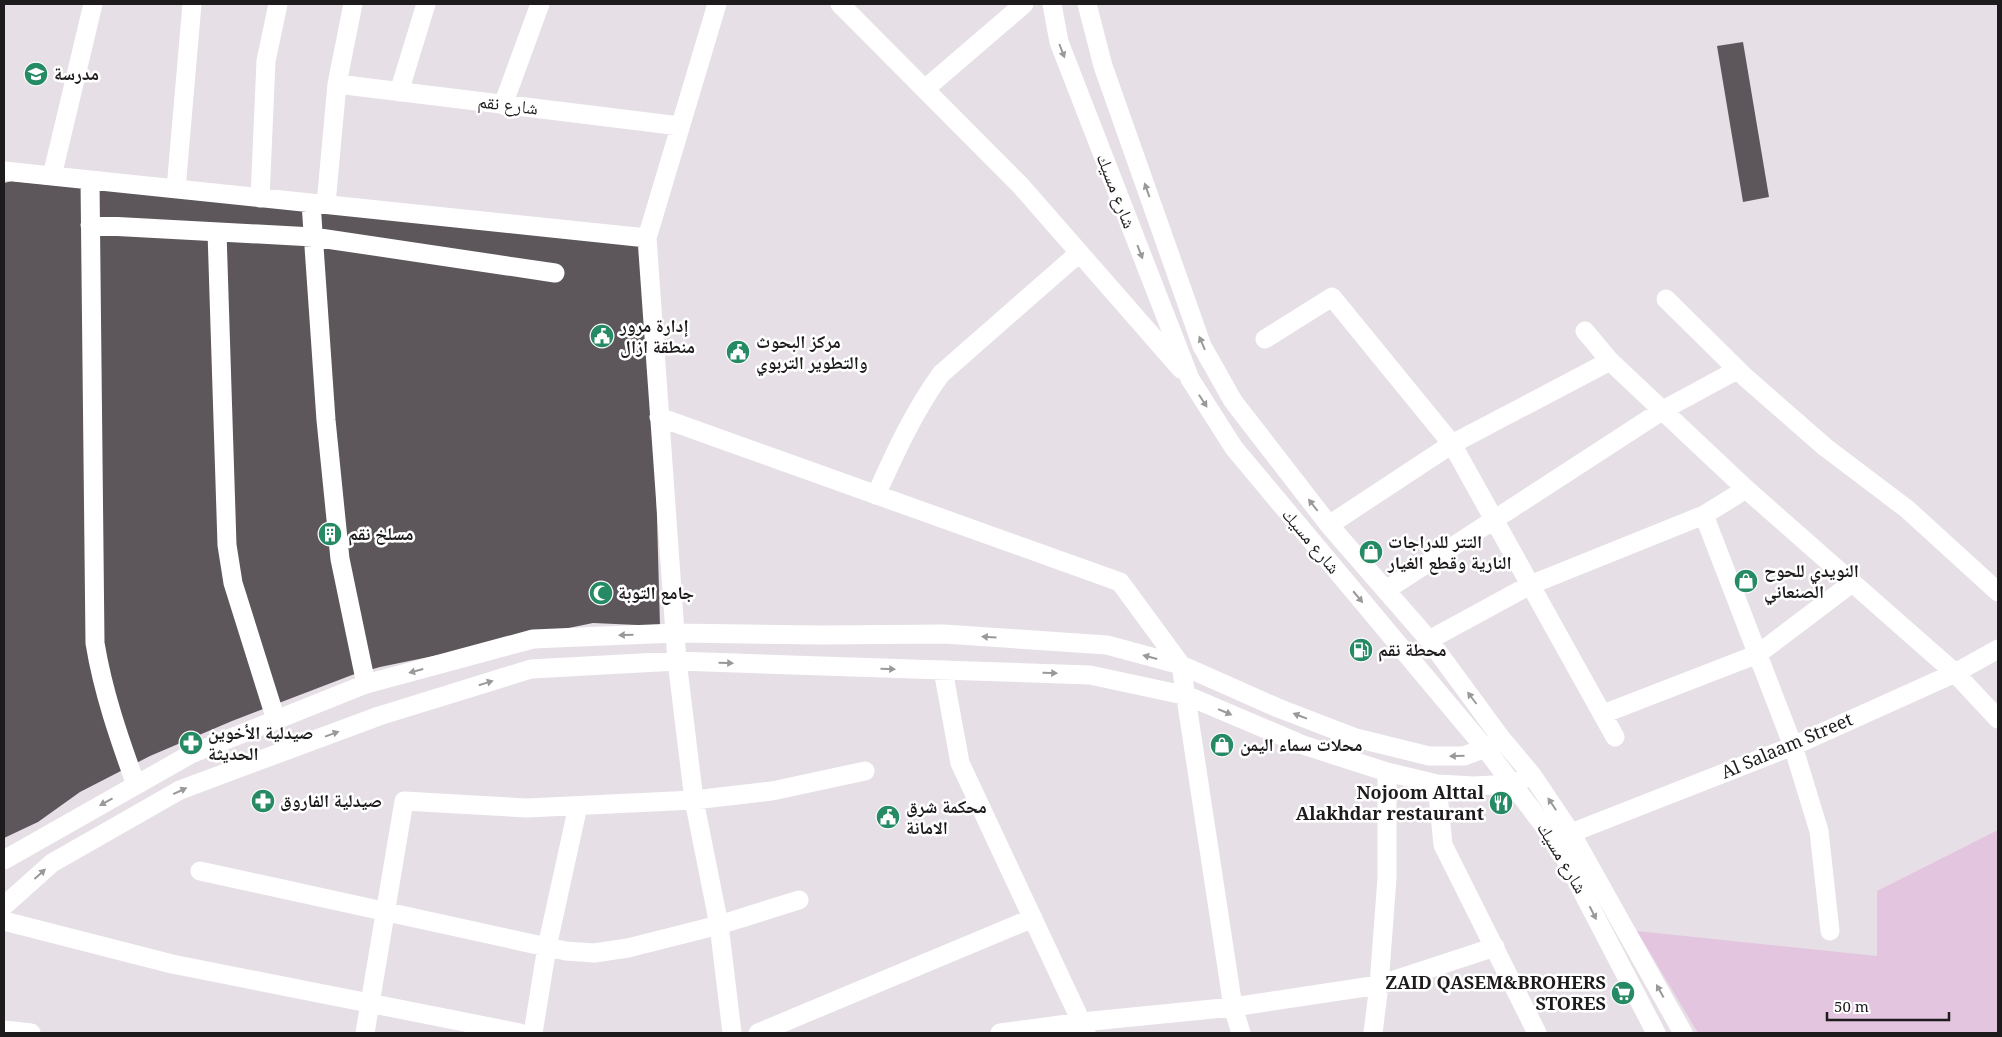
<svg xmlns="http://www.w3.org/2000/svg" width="2002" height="1037" viewBox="0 0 2002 1037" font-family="'Noto Serif','Noto Naskh Arabic',serif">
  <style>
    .green { fill: #e3c5e0 }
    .building { fill: #5d575c }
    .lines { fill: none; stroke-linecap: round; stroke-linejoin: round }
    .minor { stroke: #fff; stroke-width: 19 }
    .oneway { fill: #9a9899 }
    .labels { text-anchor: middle; stroke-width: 5; stroke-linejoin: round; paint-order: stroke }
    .poi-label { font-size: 18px; font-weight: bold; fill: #1e1b1d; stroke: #fff; text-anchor: start }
    .street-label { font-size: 18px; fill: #1e1b1d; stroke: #fff }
  </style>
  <rect width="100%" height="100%" fill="#e6dfe6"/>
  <!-- green -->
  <path class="green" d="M1998,830V1033H1698L1637,931L1877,956V891Z"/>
  <!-- building -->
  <path class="building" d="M1743,42L1769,197L1743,202L1717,46Z
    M12,181L639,243L655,445L660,626L593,623L380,667L352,675L232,721L150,756L80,792L38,822L4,838V183Z"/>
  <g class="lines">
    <!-- minor -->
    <path class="minor" d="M717,4L647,238L677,661L694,800L719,925L732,1033
      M840,4L1021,186L1181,369
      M1052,4L1059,42L1190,379L1234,448L1485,748L1557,843L1656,1033
      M1087,4L1103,66L1202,346L1233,401L1329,525L1429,640L1501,738L1532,775L1571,833L1683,1033
      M337,84L680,126
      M925,89L1024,4
      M399,92L426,4
      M503,105L540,4
      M4,171L647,238
      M52,176L93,4
      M90,180L95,643C103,692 119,738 136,785
      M176,189L192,4
      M260,198L266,61L278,4
      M311,203L326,420L340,559L366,684
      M326,204L337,84L353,4
      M90,225L313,237L555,273
      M217,232L227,545L233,583L276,720
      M1666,299L1745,377L1825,447L1907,509L1998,592
      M1585,331L1610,361L1746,489L1955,673L1998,719
      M1265,339L1332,297L1452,444L1615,737
      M659,417L1120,582L1181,665L1233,1007L1241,1033
      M876,495C895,453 914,411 941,374L1079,253
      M1704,515L1793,746L1819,831L1830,931
      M1329,525L1452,444L1610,361
      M1386,590L1663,410L1737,370
      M1429,640L1530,585L1704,515L1746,489
      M943,670L960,763L1086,1032
      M1603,714L1758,654L1852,583
      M1437,784L1443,845L1537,1033
      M1571,833L1793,746L1955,673L1998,649
      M4,860L191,754L366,684L533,639L675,633L821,635L944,634L1107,645L1181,665L1278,708L1356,738L1429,756H1464L1485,748L1501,738
      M200,871L547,947L566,951L594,953L628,948L719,925L799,900
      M4,906L52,863L180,790L379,716L531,669L677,661L1090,675L1188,696L1303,745L1387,772L1437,784L1474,786L1512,784L1532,775
      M4,921L172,964L520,1033
      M4,1030L31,1033
      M365,1033L404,801L527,808L694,800L772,791L865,771
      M533,1033L547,947L578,806
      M758,1033L1033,918
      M1000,1033L1082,1022L1233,1007L1379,985L1495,947
      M1373,1033L1379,985L1387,878V772"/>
  </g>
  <!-- one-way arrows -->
  <defs><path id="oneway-solid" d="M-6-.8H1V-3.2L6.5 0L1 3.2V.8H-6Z" transform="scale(1.25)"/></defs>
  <g class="oneway">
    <use href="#oneway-solid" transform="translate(1062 51) rotate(69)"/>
    <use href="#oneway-solid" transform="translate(1147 190) rotate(-110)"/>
    <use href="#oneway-solid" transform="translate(1140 252) rotate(69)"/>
    <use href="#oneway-solid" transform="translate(1202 343) rotate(-113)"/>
    <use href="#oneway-solid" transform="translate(1203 401) rotate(57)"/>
    <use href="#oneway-solid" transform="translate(1313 505) rotate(-128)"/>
    <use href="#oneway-solid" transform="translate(1358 597) rotate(50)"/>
    <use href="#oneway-solid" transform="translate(626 635) rotate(178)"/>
    <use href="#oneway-solid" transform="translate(989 637) rotate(-176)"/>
    <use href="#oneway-solid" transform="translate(1150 657) rotate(-165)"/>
    <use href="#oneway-solid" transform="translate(726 663) rotate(2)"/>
    <use href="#oneway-solid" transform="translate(888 669) rotate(2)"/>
    <use href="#oneway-solid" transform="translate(416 671) rotate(165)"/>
    <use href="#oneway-solid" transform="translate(1050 673) rotate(2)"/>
    <use href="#oneway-solid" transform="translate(486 683) rotate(-17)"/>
    <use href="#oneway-solid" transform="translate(1472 698) rotate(-127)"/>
    <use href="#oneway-solid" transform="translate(1225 712) rotate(23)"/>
    <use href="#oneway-solid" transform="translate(1300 716) rotate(-159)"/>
    <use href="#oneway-solid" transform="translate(332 734) rotate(-20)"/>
    <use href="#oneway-solid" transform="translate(1457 756) rotate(179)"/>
    <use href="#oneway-solid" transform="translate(180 791) rotate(-25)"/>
    <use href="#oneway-solid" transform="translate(106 802) rotate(151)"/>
    <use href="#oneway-solid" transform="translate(1552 804) rotate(-124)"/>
    <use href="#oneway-solid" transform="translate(40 874) rotate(-42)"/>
    <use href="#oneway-solid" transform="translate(1593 913) rotate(63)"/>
    <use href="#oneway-solid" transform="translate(1660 991) rotate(-119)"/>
  </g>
  <!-- icons -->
  <defs>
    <g id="school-disc" transform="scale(1.25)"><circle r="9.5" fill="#268a65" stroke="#fff"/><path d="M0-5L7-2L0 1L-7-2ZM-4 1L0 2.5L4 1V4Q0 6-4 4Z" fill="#fff"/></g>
    <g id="civic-disc" transform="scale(1.25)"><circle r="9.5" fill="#268a65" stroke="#fff"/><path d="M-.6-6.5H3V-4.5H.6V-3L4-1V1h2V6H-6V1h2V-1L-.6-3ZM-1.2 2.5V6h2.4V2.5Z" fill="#fff"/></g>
    <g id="building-disc" transform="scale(1.25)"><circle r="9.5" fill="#268a65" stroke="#fff"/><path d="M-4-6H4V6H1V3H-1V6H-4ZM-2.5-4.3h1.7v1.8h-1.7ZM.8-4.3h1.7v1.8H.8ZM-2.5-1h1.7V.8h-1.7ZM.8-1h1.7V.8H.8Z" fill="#fff"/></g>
    <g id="shop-disc" transform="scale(1.25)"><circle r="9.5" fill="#268a65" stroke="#fff"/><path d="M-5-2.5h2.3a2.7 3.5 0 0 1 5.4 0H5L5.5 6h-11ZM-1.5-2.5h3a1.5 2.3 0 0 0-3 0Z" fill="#fff"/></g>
    <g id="mosque-disc" transform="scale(1.25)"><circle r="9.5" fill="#268a65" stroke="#fff"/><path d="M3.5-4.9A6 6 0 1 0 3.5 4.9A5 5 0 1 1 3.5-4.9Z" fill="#fff"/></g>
    <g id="fuel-disc" transform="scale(1.25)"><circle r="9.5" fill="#268a65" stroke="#fff"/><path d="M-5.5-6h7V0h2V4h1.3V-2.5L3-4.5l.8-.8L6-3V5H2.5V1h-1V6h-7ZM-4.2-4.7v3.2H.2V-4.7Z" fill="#fff"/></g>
    <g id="pharmacy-disc" transform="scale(1.25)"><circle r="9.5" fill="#268a65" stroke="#fff"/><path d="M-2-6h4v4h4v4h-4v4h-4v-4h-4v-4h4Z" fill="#fff"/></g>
    <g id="restaurant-disc" transform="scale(1.25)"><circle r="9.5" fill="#268a65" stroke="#fff"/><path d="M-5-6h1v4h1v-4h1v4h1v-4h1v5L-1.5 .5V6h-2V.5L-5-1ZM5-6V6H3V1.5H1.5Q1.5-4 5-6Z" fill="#fff"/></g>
    <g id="supermarket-disc" transform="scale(1.25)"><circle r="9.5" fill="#268a65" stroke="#fff"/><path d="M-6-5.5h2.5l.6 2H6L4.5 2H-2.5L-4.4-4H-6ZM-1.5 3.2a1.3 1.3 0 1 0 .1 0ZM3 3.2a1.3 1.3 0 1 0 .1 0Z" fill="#fff"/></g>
  </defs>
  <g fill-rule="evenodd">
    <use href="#school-disc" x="36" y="74"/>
    <use href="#civic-disc" x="602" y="336"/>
    <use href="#civic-disc" x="738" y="352"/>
    <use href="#building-disc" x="330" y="534"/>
    <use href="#shop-disc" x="1371" y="552"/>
    <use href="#shop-disc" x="1746" y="581"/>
    <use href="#mosque-disc" x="601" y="593"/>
    <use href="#fuel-disc" x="1361" y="650"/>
    <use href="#pharmacy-disc" x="191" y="743"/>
    <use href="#shop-disc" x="1222" y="745"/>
    <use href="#pharmacy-disc" x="263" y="801"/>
    <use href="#restaurant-disc" x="1501" y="803"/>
    <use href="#civic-disc" x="888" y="817"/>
    <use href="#supermarket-disc" x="1623" y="993"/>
  </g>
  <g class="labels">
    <!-- poi labels -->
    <g class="poi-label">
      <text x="54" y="80">مدرسة</text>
      <text x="620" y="332">إدارة مرور<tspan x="620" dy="21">منطقة ازال</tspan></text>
      <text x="756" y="348">مركز البحوث<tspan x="756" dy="21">والتطوير التربوي</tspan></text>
      <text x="348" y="540">مسلخ نقم</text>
      <text x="1388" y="548">التتر للدراجات<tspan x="1388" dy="21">النارية وقطع الغيار</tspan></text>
      <text x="1764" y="577">النويدي للحوح<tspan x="1764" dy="21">الصنعاني</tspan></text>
      <text x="618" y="599">جامع التوبة</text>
      <text x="1378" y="656">محطة نقم</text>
      <text x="208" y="739">صيدلية الأخوين<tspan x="208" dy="21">الحديثة</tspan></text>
      <text x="1240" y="751">محلات سماء اليمن</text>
      <text x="1484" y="799" text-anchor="end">Nojoom Alttal<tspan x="1484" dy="21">Alakhdar restaurant</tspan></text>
      <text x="280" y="807">صيدلية الفاروق</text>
      <text x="906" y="813">محكمة شرق<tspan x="906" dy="21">الامانة</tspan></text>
      <text x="1606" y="989" text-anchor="end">ZAID QASEM&amp;BROHERS<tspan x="1606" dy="21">STORES</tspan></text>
    </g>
    <!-- street labels -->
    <g class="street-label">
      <text transform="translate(508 105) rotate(7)" y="6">شارع نقم</text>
      <text transform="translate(1116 191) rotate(69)" y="6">شارع مسيك</text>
      <text transform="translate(1311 541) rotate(50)" y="6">شارع مسيك</text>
      <text transform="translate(1787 746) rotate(-23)" y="6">Al Salaam Street</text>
      <text transform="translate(1562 858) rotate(59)" y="6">شارع مسيك</text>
    </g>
  </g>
  <!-- border -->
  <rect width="2002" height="1037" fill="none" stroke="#1e1b1d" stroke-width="10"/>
  <!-- scale -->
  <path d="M1827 1012v8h122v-8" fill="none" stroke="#1e1b1d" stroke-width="2.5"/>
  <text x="1834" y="1012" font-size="15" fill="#1e1b1d" stroke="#ffffff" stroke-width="4" paint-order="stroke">50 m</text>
</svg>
